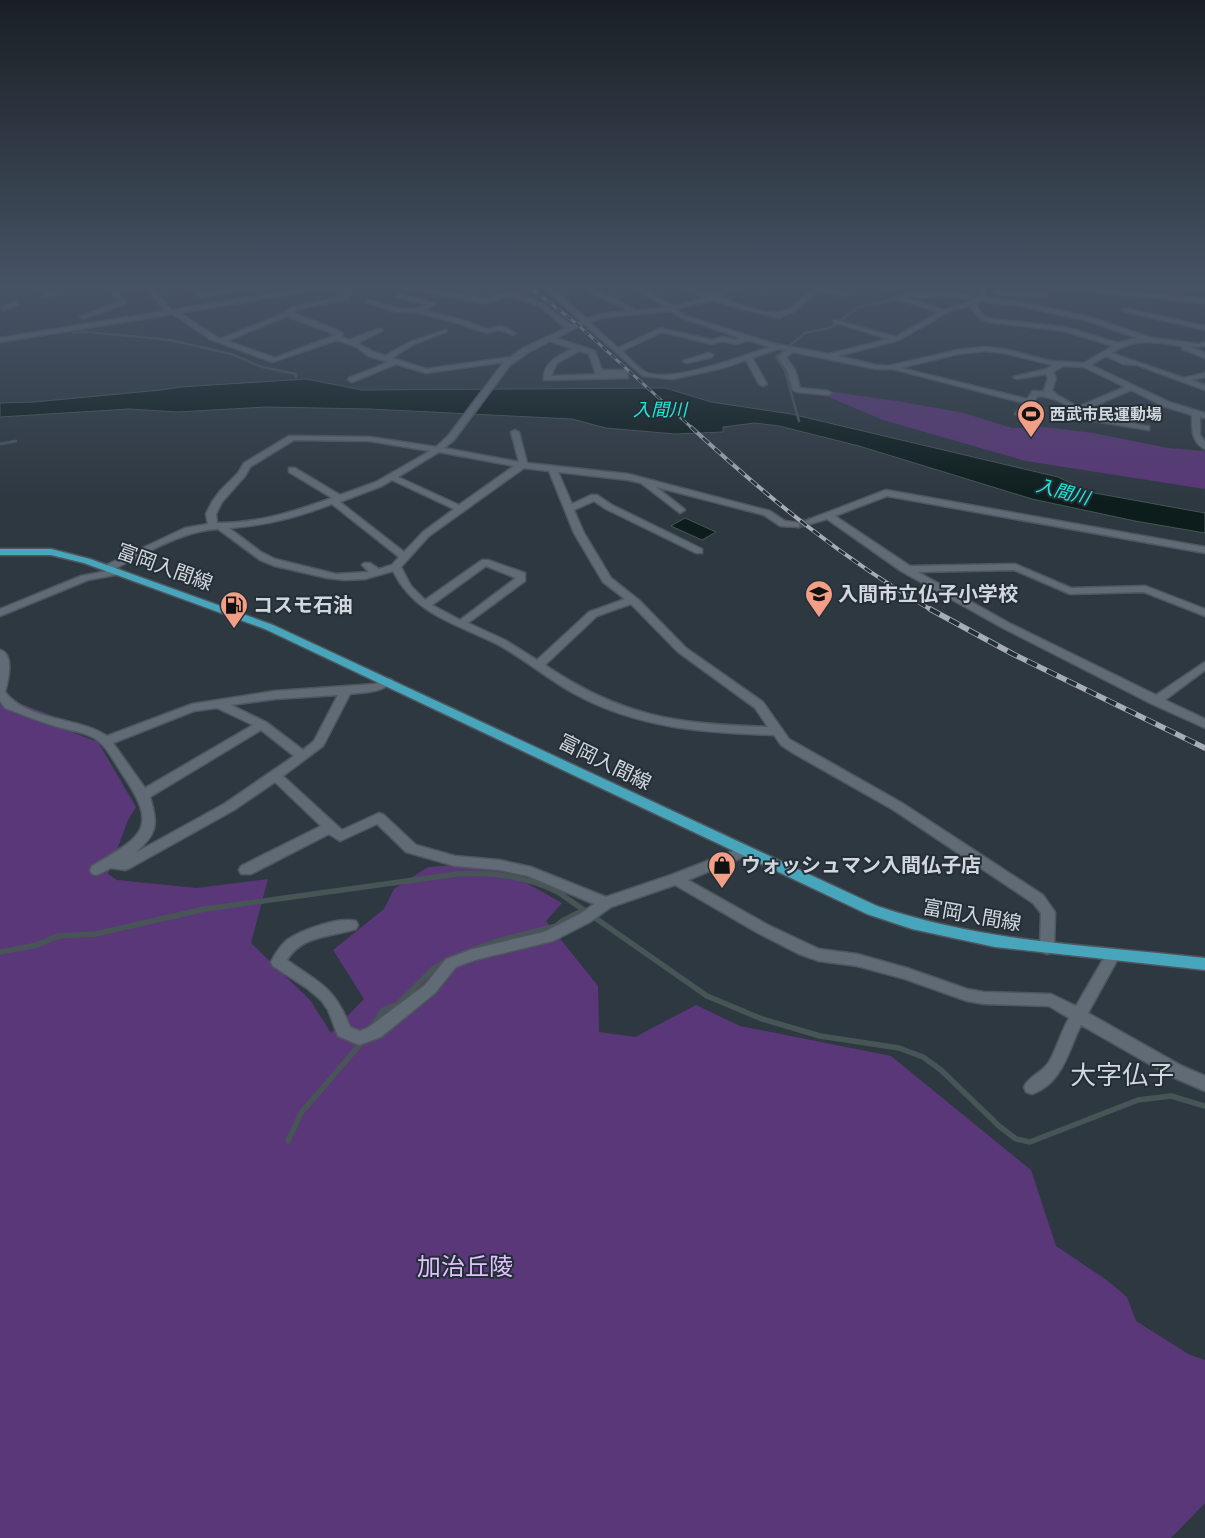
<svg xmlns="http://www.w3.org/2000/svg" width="1205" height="1538" viewBox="0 0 1205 1538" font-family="Jost,'Noto Sans JP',sans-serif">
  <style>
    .green { fill: #5a3778 }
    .water { fill: #0d1d1c; stroke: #485556 }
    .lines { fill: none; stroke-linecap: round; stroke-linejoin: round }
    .stream-far2 { stroke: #485556; stroke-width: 2.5 }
    .stream-far1 { stroke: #485556; stroke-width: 3 }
    .stream { stroke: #485556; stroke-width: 5.5 }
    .minor-tunnel { stroke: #465058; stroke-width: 9; stroke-dasharray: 9 4.5; stroke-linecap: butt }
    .minor-casing { stroke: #4e565e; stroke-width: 3 }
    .major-casing { stroke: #4e565e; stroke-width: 3 }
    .minor { fill: #606b75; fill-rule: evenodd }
    .major { fill: #47a5bc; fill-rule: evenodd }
    .rail-far2-casing { stroke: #a6adb4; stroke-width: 3 }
    .rail-far1-casing { stroke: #a6adb4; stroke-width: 4 }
    .rail-casing { stroke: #a6adb4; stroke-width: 5.5 }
    .rail-far2 { stroke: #242e37; stroke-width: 2; stroke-dasharray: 6; stroke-linecap: butt }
    .rail-far1 { stroke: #242e37; stroke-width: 2.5; stroke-dasharray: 8; stroke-linecap: butt }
    .rail { stroke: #242e37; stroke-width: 4; stroke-dasharray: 11; stroke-linecap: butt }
    .labels { text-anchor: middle; stroke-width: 4; stroke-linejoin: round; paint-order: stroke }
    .far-poi-label { font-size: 16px; font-weight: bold; fill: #d1d7dd; stroke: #242e37; text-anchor: start }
    .far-water-label { font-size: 18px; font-style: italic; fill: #20e8d9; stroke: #242e37 }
    .street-label { font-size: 20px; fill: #d1d7dd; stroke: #242e37 }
    .poi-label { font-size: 20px; font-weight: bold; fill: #d1d7dd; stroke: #242e37; text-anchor: start }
    .near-park-label { font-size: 24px; fill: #dfc2fd; stroke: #242e37 }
    .near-quarter-label { font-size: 26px; fill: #d1d7dd; stroke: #242e37 }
  </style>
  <rect width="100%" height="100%" fill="#2e3841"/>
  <!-- green -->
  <path class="green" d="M826,391L897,401L964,413L1012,428L1046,427L1093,433L1168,448L1205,451V489L1026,461L883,420L824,395Z
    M0,696L53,716L74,733L98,742L136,807L128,820L108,874L117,880L197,888L268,879L251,943L310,1000L331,1033L364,999L333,950L384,909L394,889L428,867L491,863L562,903L546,921L598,986L599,1032L635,1037L696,1005L740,1026L891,1056L1031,1170L1056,1246L1108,1281L1127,1297L1136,1321L1190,1355L1205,1360V1503L1171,1538H0Z"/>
  <!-- water -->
  <path class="water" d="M306,379L362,390L665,388L711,402L791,414L1058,477L1089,492L1205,513V533L1135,521L1032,499L859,446L779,426L755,423L723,427V432L675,434L606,428L572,419L370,409L266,407L178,412L129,409L0,417V403L34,402L161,390L181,387Z
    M685,518L716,532L702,540L671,526Z"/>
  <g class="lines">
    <!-- stream-far2 -->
    <path class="stream-far2" d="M73,333L87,332L170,340L231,354L262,367L296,374V377
      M799,421L785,371L776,357L805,333L830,328L859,307L921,294L929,288L935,287L971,286"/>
    <!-- stream-far1 -->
    <path class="stream-far1" d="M0,444L16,441"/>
    <!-- stream -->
    <path class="stream" d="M0,952L37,945L58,936L95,934L205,909L457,874C493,872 526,876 558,892L707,996L762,1019L820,1036L899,1048L923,1057L941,1070L999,1126L1016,1139L1030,1142L1138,1100L1171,1096L1205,1106
      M459,955L494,942L556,926L562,921L584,910
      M371,1028L383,1010L397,1005L433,969L448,960
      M288,1141L301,1113L363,1041"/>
    <!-- minor-tunnel -->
    <path class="minor-tunnel" d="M796,525L810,521"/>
    <!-- minor casing -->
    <g class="minor-casing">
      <path id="minor" d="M44,286H53L47,290L57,293L42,298V296L47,293L37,290Z
        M129,286H141L118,292L126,303L125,304L85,318L80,317L119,302L111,291Z
        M145,286H151L171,310L323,286H338L180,313L220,339L285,313L291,308L344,296L345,286H351L349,298L295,310L292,313L335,329L343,334L341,337L350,340L378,329H382V331L357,343L374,352L385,356L410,342L446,330V332L414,344L392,358L426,369L511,357L523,348L566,328L538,305L510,296L484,303L407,289L406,288L409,286L484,299L510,292L542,303L572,325L581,321L543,286H550L586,318L607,313L628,311C615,299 596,300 583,286H590C603,298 622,299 635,311L667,307L629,286H637L673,306L707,298L677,286H686L713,295L730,286H738L719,297C738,304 773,320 791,308C802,301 806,293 820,287L848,294L845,296L821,291L808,298L797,310L780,318L741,309L713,300L675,309L686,316L775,344L829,354L889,339L834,322V320L896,337L939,312L896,299V297L912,292L922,294L938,291L979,297L981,295V286H987L986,298L1020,302L1090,317L1152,338L1199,344L1205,342V346L1191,347L1205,353V358L1182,349V346C1151,342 1139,337 1111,353L1184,378L1205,373V377L1191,380L1205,385V390L1137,365L1123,364L1106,356L1091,365L1169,402L1205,413V418L1200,417V435L1205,441V449C1191,442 1192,428 1192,415L1163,406L1131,390L1082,411L1084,414L1146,426H1149V430L1076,418V413C1066,403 1052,397 1038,396L1022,416H1019L1015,414L1024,403L893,369H876L793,352L786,357L795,370L800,388L828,391L832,393L828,395L797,392L793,390L787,370L778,357L786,350L778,349L752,358L767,384L763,386L759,384L746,360L723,368L673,379L643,376L584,324L556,338L595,351L602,370H627L628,378L544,380C542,363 559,355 572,349L550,341L529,352L510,365L454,440L444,448L519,462L511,432L515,430L519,432L527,463L628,474L770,511L785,521L799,523V527L780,526L764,515L656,487L683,508L685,510L680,513L641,483L628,480L558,472L572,504L591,495H597L612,505L702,549V553H696L606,509L594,501L574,510L584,533L611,578L640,601L686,648L763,702L789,739L902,803L1043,895L1055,912L1054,948L1052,952L1047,954L1042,952L1040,948L1041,913L1033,903L892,809L793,753L781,745L774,735C705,733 637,728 575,694C547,679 524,658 495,643C455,623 415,615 393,571L365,579L345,580L327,578L275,566L260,560L218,529C180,531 146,554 112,570H120V574L88,580L0,616V609L81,576L107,571L103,568L104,566L185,528L208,524L206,514L212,502L220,491L238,473L244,463L289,436L370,437L436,447L448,436L504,362L426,373L396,364L352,382L348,380L349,378L389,362L368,356L357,347L337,340L272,362L210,339L173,314L0,342V338L165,311ZM938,295L974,300L944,310L905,298L912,296L922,298ZM981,301L1020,306L1088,321L1137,338L1118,343L1065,327L992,319L983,316L976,305ZM970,306L979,318L989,322L1064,331L1113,346L1084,363L1050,361L1004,349L984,347L958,350L889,366L876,365L838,356L899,340L952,310ZM670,311L682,318L741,338L735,340L722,337L712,340L661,328L618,348L589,322L607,317ZM287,316L336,335L275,358L227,341ZM662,332L712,344L722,341L736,344L748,340L770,347C743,356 671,384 645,372C637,368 628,357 622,351ZM579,351L589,354L596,374H607L551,376L557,363ZM984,351L1004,353L1053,365L1047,369L1013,377L1017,379L1046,374L1048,378L1044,390L1045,392L1033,391L1027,399L900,368L958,354ZM1063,366L1084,367L1125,387L1078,407L1057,395L1052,390L1056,378L1053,372ZM294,440L370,441L430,451L376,482L340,495L295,468H289V472L332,498C293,512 259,523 217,523L216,514L222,502L245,476L250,467ZM439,452L514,466L459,505L398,477ZM524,468L549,471L574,533L603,582L625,599L589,612L537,660L505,640L468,623L525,581V573L488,560H482L425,600L411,586L401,567L429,536ZM392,480L454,509L423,532L404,552L340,502L382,486ZM332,504L399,557L392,565L379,569L370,563H364L362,565L369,572L336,574L275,559L261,552L229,528C268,525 295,518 332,504ZM486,566L516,578L460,620L432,605ZM631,604L678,652L755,708L768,727C677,724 622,717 545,665L597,616Z
        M188,286H195L201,293L246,286H262L200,297Z
        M883,286H891L884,290L881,288Z
        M1040,286H1064L1205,299V303Z
        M1183,286L1205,287V291Z
        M996,291L1044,293L1047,295L1044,297L994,294L993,293Z
        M398,294L434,303V305L424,311L459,319L487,329L501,326L516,333L513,335L500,330L487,333L455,322L415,312H396L366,302L369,300C387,305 409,314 426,305L396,297L395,296Z
        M15,302L18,304L17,305L4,310L1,308Z
        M1125,308L1205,326V330L1123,311L1122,310Z
        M709,353L713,355L712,357L687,363L683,361Z
        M886,490L1205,547V553L887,496L835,516L910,566L1015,564L1071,588L1145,586L1205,609V616L1144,592L1070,594L1014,570L918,572L1009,623L1156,695L1205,662V670L1165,700L1205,719V728L1152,704L1001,627L901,571L827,519L810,524L805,521Z
        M0,650C15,654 8,681 5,692C27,721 79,717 107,736L192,704L275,691L375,684L383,679H391L393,681C382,693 365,692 350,694L323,746L283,776L342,830L379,813L384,815L416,845L455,856L499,860L531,867L606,897L671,875L746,846L751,848L753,851L751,854L688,880L768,925L819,949L857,954L907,968L967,989L984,992L1051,994L1076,1006L1108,951L1113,949L1118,951L1120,955L1088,1013L1182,1066L1205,1076V1091L1170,1076L1081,1025C1068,1051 1063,1083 1032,1094L1026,1092L1024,1087C1028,1077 1043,1072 1049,1062C1057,1048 1061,1032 1069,1018L1049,1006L984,1004L967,1001L905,979L857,966L819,961L799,954L758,933L675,885L611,907L590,922L553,941L475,960L456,967L435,993L381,1037L359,1045L338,1036L328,1010L321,1000L308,989L273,966L271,962C275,954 280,946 287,940C301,930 340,916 356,921L358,925L356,929C331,937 302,935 287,960C320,984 334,986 350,1027L360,1031L369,1027L425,985L446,959L473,949L544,932L580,914L594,904L528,876L499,870L455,866L406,852L377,824L340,841L329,834L251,874H241L239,870L241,866L321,826L275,782L234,810L130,868L125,870L111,868L97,875L92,874L90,870L92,866C145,835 159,828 121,772C113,760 105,743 92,737C81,731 67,730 55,726C38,721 21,714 5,708L0,701ZM338,695L314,741L303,750L266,722L231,705L275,699ZM217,708L253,725L145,788L113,743L194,711ZM261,730L294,756L224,804L135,853C158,833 158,825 150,797Z"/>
    </g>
    <!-- major casing -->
    <g class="major-casing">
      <path id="major" d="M0,549H51L90,559L273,625L877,906C985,943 1093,945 1205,958V970L995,947L912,929L867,914L265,629L84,563L51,555H0Z"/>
    </g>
    <!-- minor -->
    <use href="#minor" class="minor"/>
    <!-- major -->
    <use href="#major" class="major"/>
    <!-- rail-far2 casing -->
    <g class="rail-far2-casing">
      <path id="rail-far2" d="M528,286L577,324L692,428"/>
    </g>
    <!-- rail-far1 casing -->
    <g class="rail-far1-casing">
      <path id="rail-far1" d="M691,427C766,496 844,560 933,611"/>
    </g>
    <!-- rail casing -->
    <g class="rail-casing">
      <path id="rail" d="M930,609L1013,654L1205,748"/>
    </g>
    <!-- rail-far2 -->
    <use href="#rail-far2" class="rail-far2"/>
    <!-- rail-far1 -->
    <use href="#rail-far1" class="rail-far1"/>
    <!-- rail -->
    <use href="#rail" class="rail"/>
  </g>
  <!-- sky -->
  <linearGradient id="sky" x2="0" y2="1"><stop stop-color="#191f24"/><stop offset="0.57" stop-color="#465365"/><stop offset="1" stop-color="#465365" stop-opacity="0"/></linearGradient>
  <rect width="1205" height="501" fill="url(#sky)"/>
  <!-- icons -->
  <defs>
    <g id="stadium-pin" transform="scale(1.4375)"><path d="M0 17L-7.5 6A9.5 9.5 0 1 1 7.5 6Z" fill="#f39f85" stroke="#242e37"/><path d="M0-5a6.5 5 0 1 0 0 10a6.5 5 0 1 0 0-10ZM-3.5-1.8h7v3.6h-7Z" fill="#111"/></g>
    <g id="school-pin" transform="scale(1.4375)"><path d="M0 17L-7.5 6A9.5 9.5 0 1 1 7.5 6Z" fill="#f39f85" stroke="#242e37"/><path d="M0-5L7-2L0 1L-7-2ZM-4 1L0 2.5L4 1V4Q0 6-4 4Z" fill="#111"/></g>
    <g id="fuel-pin" transform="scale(1.4375)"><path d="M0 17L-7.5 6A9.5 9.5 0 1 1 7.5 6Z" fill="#f39f85" stroke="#242e37"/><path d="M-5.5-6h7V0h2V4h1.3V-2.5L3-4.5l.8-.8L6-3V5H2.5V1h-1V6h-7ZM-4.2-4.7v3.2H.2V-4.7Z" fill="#111"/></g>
    <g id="shop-pin" transform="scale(1.4375)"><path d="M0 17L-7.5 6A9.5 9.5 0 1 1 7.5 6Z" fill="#f39f85" stroke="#242e37"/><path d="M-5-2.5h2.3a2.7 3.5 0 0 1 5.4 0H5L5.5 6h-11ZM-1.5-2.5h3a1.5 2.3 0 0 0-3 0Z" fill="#111"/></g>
  </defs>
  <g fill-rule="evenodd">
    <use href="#stadium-pin" x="1031" y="414"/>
    <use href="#school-pin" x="819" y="594"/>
    <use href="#fuel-pin" x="234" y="605"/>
    <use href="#shop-pin" x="722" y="865"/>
  </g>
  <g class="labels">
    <!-- far-poi labels -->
    <g class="far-poi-label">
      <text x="1050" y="420">西武市民運動場</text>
    </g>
    <!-- far-water labels -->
    <g class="far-water-label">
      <text x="660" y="416">入間川</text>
      <text transform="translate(1063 492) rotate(15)" y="6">入間川</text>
    </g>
    <!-- street labels -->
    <g class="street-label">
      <text transform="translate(165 567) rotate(20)" y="7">富岡入間線</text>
      <text transform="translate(605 762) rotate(26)" y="7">富岡入間線</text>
      <text transform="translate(972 915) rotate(10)" y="7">富岡入間線</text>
    </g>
    <!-- poi labels -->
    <g class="poi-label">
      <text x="838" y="601">入間市立仏子小学校</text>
      <text x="253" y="612">コスモ石油</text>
      <text x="741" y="872">ウォッシュマン入間仏子店</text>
    </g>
    <!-- near-park labels -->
    <g class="near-park-label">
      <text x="465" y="1275">加治丘陵</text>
    </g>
    <!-- near-quarter labels -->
    <g class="near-quarter-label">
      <text x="1122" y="1084">大字仏子</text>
    </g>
  </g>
</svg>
